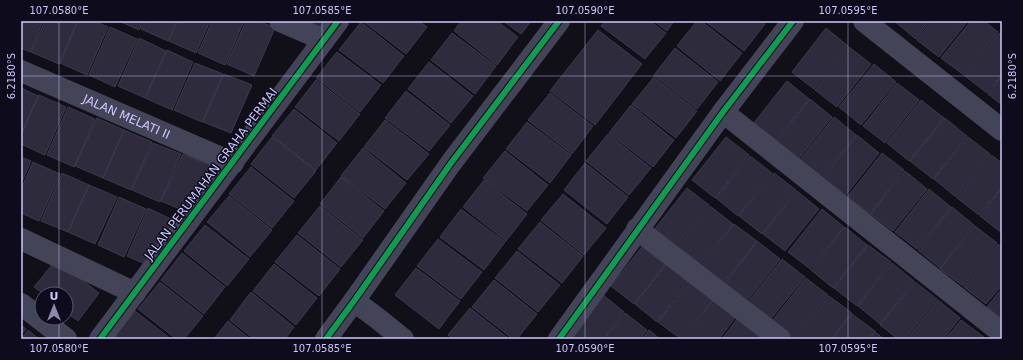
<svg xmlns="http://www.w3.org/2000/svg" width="1023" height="360" viewBox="0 0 1023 360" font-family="'DejaVu Sans',sans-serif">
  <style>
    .building { fill: #2e2c3c; stroke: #3c394e }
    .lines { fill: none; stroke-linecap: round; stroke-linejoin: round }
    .minor { stroke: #444459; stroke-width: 22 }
    .tertiary { stroke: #444459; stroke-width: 22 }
    .cycleway-casing { stroke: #0e0b1c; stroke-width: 8 }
    .cycleway { stroke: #139951; stroke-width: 6 }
    .ticks { fill: none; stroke: #ccc7fe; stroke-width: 1; stroke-opacity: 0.45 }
    .labels { text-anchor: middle; stroke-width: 3; stroke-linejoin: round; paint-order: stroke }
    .street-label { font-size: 12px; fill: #ccc7fe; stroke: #0e0b1c }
    .neatline { fill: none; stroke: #ccc7fe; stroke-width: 1.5 }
    .ticks-label { font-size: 10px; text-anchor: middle; fill: #ccc7fe }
  </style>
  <rect width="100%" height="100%" fill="#110f18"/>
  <!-- building -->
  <path class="building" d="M21,21H43L30,52L21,48Z
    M45,21H77L59,64L31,52Z
    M78,21H94L108,27L87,75L60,63Z
    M119,21H143L139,30Z
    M145,21H177L168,41L141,29Z
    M177,21H210L196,53L169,41Z
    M212,21H244L225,65L198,53Z
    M246,21H258L275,28L254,76L227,64Z
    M308,21H331L325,31Z
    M363,21H419L427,27L406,54Z
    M461,21H497L518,37L497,65L454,31Z
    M503,21H531L521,34Z
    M605,21H650L666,33L645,59L601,26Z
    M654,21H674L667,31Z
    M697,21H701L742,53L720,81L677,46Z
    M705,21H761L765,24L744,51Z
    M894,21H930L916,39Z
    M932,21H968L939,57L917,40Z
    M971,21H984L998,32L964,75L941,58Z
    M361,22L404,56L383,83L339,50Z
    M110,27L137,39L115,87L89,75Z
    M826,28L848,46L814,89L792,72Z
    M598,30L642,64L595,125L550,91Z
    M452,33L496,66L475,94L431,60Z
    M999,33L1002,35V75L987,93L965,76Z
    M139,38L166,51L145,98L118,86Z
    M849,47L871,64L837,107L815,90Z
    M675,48L718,82L697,109L654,75Z
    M167,50L193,62L172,110L145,98Z
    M337,52L381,85L360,112L316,78Z
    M429,62L473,96L451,123L408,89Z
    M195,63L223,74L202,122L174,110Z
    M874,64L896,82L861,125L839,107Z
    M224,74L252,85L231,133L203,122Z
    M1002,76V105L988,94Z
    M654,77L697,111L676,138L632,104Z
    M316,80L360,114L339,141L295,107Z
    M787,81L809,99L775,142L753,124Z
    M897,83L919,100L885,143L863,126Z
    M21,88L38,96L21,134Z
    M406,91L450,125L429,151L385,118Z
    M550,93L593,126L572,154L528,120Z
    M39,95L66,107L45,155L21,144V135Z
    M810,99L832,117L798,160L776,143Z
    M921,100L944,118L909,161L887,143Z
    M631,105L674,140L653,167L609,133Z
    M68,107L95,119L74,167L47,155Z
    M294,109L337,143L316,170L272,136Z
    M834,117L856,135L822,177L800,160Z
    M97,118L124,130L103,178L75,166Z
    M945,118L967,136L933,179L910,161Z
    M385,120L429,154L407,180L364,147Z
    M527,122L571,155L550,183L506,149Z
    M124,130L152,142L131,190L103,178Z
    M608,134L651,168L629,195L586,161Z
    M857,135L879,153L845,196L823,178Z
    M272,137L316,171L294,198L251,164Z
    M726,137L749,155L715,198L692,180Z
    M968,137L990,154L956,197L934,179Z
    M153,143L181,154L160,202L132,190Z
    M363,148L406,183L385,209L341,176Z
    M505,151L548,185L527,211L483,178Z
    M882,153L904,170L870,214L848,196Z
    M183,154L210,165L189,213L161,201Z
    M991,155L1002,163V187L979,215L957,198Z
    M750,156L772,173L738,216L716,198Z
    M21,157L31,161L21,184Z
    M33,162L60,174L39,221L21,213V189Z
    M585,163L628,197L607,224L564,190Z
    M251,167L294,201L272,228L229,194Z
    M905,171L927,189L893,231L871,214Z
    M62,173L89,185L68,232L41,221Z
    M774,173L796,190L762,234L739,216Z
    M341,177L384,211L363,238L320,204Z
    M484,180L527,214L506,241L463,207Z
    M89,185L117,197L95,244L68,232Z
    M687,188L709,205L675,248L653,231Z
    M1002,188V233L980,216Z
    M929,189L951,207L917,249L895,232Z
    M797,191L819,209L785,251L763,234Z
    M563,194L606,228L584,255L541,220Z
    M229,196L272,230L250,257L207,222Z
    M119,197L146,209L124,257L98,245Z
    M320,206L363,240L341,267L298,233Z
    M710,206L733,224L698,267L676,249Z
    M952,207L974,225L940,268L918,250Z
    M148,208L173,220L152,267L127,256Z
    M461,209L505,242L484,270L440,237Z
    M822,209L844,227L810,269L788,252Z
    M540,222L583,256L562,283L518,249Z
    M734,224L757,241L723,284L700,267Z
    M205,225L249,259L227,286L184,251Z
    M975,226L997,243L963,286L940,269Z
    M845,227L867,245L833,288L811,270Z
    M297,235L340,269L319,296L275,262Z
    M438,239L482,272L461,299L417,266Z
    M757,241L780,259L746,302L724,285Z
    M645,243L668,261L634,304L611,286Z
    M998,244L1002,247V285L986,304L964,287Z
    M868,245L891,262L857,306L834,288Z
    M517,251L560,285L538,312L495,278Z
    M182,253L225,287L204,314L161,280Z
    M782,259L805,277L770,320L748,302Z
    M56,260L99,293L78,321L66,312V294H44L34,287Z
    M669,261L691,279L657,322L635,304Z
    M892,263L914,281L880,324L858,306Z
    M274,264L317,298L296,325L253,291Z
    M416,268L460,301L439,329L395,295Z
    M806,278L828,295L794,338L772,321Z
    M693,279L715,297L681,339L658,322Z
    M494,280L537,314L517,339H513L472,307Z
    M160,282L203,316L184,339H176L138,309Z
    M915,282L937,299L905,339H898L880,325Z
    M1002,288V318L987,307Z
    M251,292L294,327L285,339H254L230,320Z
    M602,294L624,312L603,339H569Z
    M829,296L852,313L831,339H795Z
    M716,297L738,314L719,339H683Z
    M938,300L960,318L943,339H907Z
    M470,308L509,339H453L448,335Z
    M135,311L171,339H116L114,338Z
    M625,313L647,330L640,339H604Z
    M852,314L875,331L869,339H832Z
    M740,315L763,332L758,339H722Z
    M961,320L984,337L982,339H945Z
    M228,321L250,339H214Z
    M21,325L26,329L21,335Z
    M28,330L39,339H21Z
    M649,330L660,339H642Z
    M875,332L884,339H870Z"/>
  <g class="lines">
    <!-- minor -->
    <g class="minor">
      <path d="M280,21L324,40"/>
      <path d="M864,21L1002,130"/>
      <path id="s1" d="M21,71L233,163"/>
      <path d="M723,112L1002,333"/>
      <path d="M637,229L780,339"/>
      <path d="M21,239L135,293"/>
      <path d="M354,301L377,318L403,339"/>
      <path d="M21,304L66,339"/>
      <path d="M100,339L338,21"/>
      <path d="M559,339L723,112L793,21"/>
    </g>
    <!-- tertiary -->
    <path class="tertiary" d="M326,339L354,301L451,163L559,21"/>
    <!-- cycleway casing -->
    <g class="cycleway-casing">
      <path id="cycleway" d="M100,339L338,21
        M326,339L354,301L451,163L559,21
        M559,339L723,112L793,21"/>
    </g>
    <!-- cycleway -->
    <use href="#cycleway" class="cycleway"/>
  </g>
  <!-- ticks -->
  <path class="ticks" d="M59,21V294M322,21V339M585,21V339M848,21V339M21,76H1002M59,318V339M21,339H1002"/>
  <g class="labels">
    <!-- street labels -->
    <g class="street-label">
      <text dy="4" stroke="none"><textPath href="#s1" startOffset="115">JALAN MELATI II</textPath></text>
      <text transform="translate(211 174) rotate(-53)" y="4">JALAN PERUMAHAN GRAHA PERMAI</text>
    </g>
  </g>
  <!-- border -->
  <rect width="1023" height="360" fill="none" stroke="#0e0b1c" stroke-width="44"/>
  <!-- north arrow -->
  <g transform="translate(54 306)"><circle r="19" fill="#0e0b1c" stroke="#5a5676"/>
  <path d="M0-3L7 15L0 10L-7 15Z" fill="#8b87ae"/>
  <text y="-6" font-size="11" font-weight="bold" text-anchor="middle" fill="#ccc7fe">U</text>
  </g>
  <rect x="22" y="22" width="979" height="316" class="neatline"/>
  <g class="ticks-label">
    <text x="59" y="14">107.0580°E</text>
    <text x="322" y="14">107.0585°E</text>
    <text x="585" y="14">107.0590°E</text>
    <text x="848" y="14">107.0595°E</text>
    <text transform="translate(11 76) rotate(-90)" y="4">6.2180°S</text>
    <text transform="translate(1012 76) rotate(-90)" y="4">6.2180°S</text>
    <text x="59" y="352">107.0580°E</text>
    <text x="322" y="352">107.0585°E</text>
    <text x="585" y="352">107.0590°E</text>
    <text x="848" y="352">107.0595°E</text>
  </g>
</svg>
